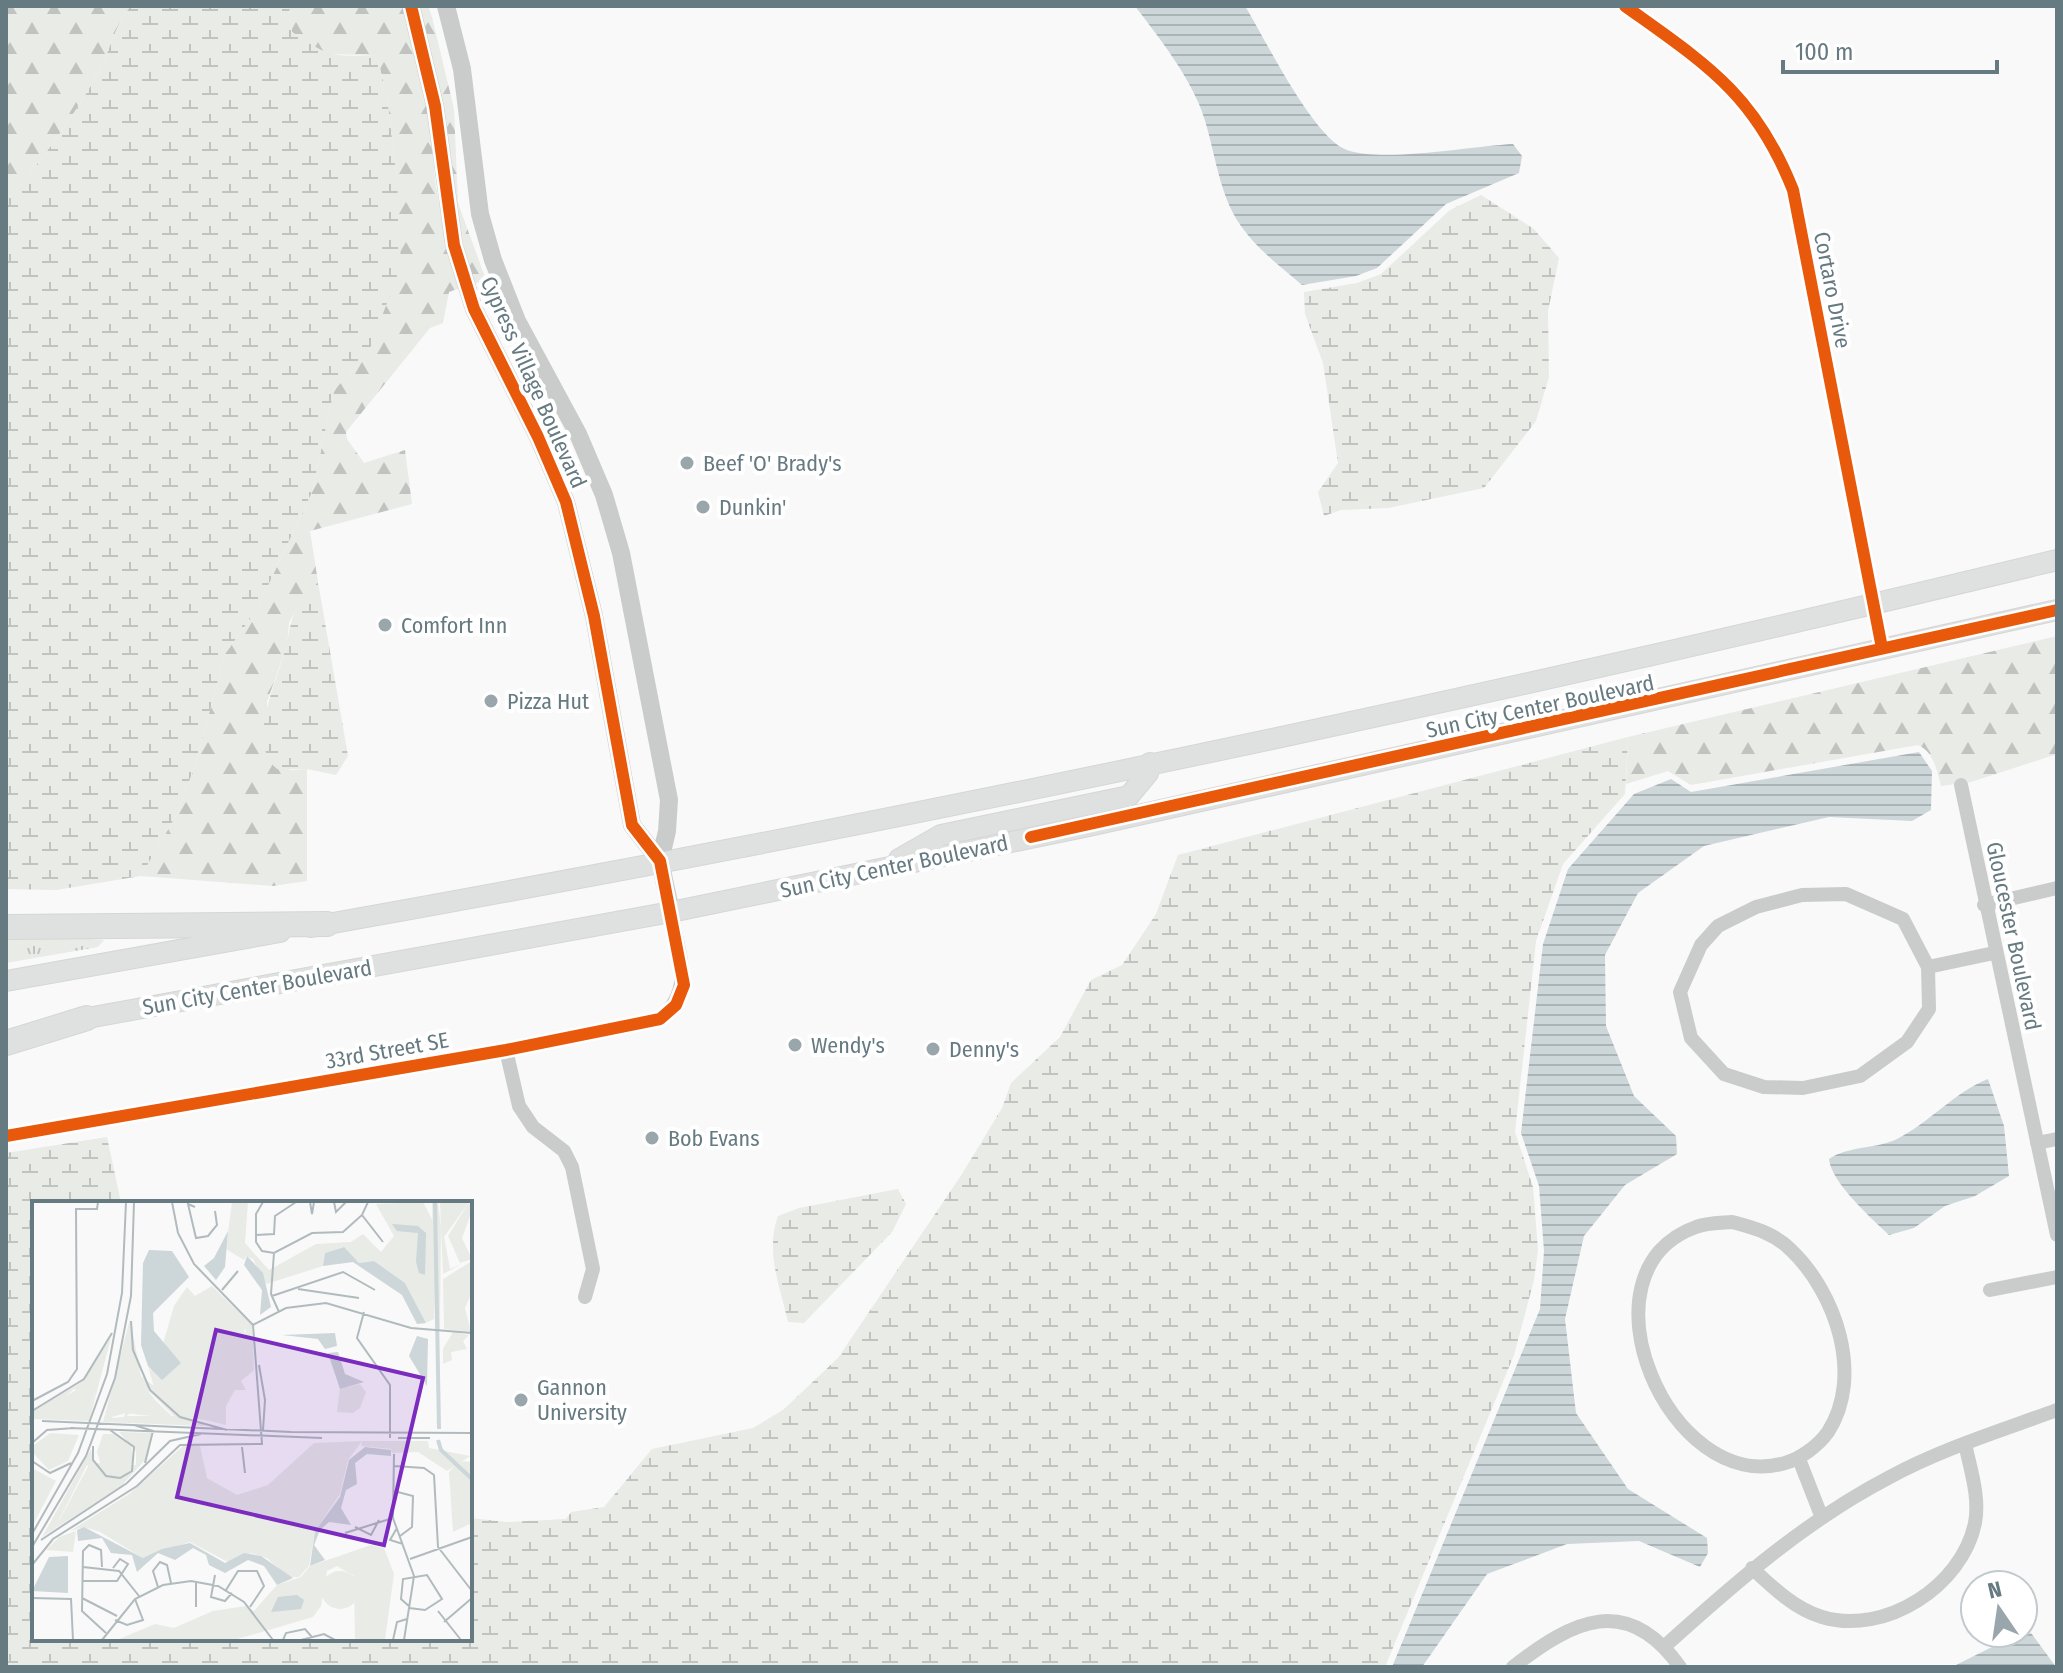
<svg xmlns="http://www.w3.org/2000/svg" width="2063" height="1673" viewBox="0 0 2063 1673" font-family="'Fira Sans Condensed',sans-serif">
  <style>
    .grass { fill: url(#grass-tufts) }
    .forest { fill: url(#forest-firs) }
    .wetland { fill: url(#wetland-marsh) }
    .water { fill: url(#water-rules) }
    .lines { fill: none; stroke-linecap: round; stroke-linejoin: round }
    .secondary-casing { stroke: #d5d6d7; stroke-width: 22 }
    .motorway-casing { stroke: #d5d6d6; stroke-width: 26 }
    .minor { stroke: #cacccc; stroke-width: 14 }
    .tertiary { stroke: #cacccc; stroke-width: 18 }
    .secondary { stroke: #dfe0e0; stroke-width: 20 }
    .motorway { stroke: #dfe0e0; stroke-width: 24 }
    .cycleway-casing { stroke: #fff; stroke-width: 17 }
    .cycleway { stroke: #e8590c; stroke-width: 12 }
    .poi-dot { fill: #99a6ab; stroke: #fff; stroke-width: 3 }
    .labels { text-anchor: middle; stroke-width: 8; stroke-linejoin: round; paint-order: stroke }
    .street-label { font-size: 22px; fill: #667a81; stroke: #fff }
    .poi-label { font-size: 22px; fill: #667a81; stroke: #fff; text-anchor: start }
    .inset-river { fill: none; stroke: #cdd6d8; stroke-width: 4 }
    .inset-road { fill: none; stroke: #b1bbbe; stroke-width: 2 }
    .view { fill: #7b2cbf; fill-opacity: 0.15; stroke: #7b2cbf; stroke-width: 4 }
    .inset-edge { fill: none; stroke: #667a81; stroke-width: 4 }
  </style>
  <defs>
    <pattern id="grass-tufts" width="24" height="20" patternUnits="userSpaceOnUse" patternTransform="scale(2)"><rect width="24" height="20" fill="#e8ebe6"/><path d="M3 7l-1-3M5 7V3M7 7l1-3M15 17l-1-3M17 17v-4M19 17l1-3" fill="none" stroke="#c0c3c0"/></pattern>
    <pattern id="forest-firs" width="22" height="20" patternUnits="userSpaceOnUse" patternTransform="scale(2)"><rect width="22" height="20" fill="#e8ebe6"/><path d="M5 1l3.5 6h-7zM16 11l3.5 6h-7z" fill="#c0c3c0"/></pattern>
    <pattern id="wetland-marsh" width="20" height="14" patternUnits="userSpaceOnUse" patternTransform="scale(2)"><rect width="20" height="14" fill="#e8ebe6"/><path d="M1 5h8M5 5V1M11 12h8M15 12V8" fill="none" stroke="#c0c3c0"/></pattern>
    <pattern id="water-rules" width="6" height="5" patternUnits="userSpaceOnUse" patternTransform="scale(2)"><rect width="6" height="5" fill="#cdd6d8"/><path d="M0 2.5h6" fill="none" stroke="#aab3b5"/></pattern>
  </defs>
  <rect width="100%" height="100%" fill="#f9f9f9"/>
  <!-- grass -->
  <path class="grass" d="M6,937L91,939L104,940L98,947L6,963Z"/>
  <!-- forest -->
  <path class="forest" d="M6,6H131C113,27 110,54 96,77C70,122 40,163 6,202Z
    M289,6H403L428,107L436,187L447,246L460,288L449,292L443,323L430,328L346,432L347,439L364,463L405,450L412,504L310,531L318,582L301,600L289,623L287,645L267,702V752L290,770L307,769V881L273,886L141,876L178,812L195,765L225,654L257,609L312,492L334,390L368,354L397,179L387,99L377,55L324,54L292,32Z
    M418,6H428L432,17L454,109L458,203L486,280L474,284C446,194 447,97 418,6Z
    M2057,636V754L1971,782L1941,786C1937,771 1934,752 1918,745L1691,785L1668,771L1626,784L1628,737Z"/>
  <!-- wetland -->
  <path class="wetland" d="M131,6H289L292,32C329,57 332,57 377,55L387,98L397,179L401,265L368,354L334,390L312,492L257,609L225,654L195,765L178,812L141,876L56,890L6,889V202C40,163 70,122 96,77C110,54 113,27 131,6Z
    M1481,195L1534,229L1559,258L1548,311L1549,377L1536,421L1484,488L1388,508L1341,510L1324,516L1318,492L1338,463L1323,363L1305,314L1304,292L1357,283L1381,274L1450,210Z
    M318,582L348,756L336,775L307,769H277C245,742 279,678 286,646C290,630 291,615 301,600C305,593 313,588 318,582Z
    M1628,737L1625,794L1563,864L1536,941L1515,1132L1533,1187L1538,1250L1534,1280L1514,1355L1385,1667H6V1153L107,1137L121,1203H34V1639H470V1518L507,1522L566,1519L571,1512L604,1507L652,1449L753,1428L783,1410L838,1358L962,1174L1002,1108L1011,1083L1060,1037L1091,980L1122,965L1156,914L1178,855Z
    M898,1189L906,1204L892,1232L804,1323L788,1322C780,1287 765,1251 778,1216L799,1208Z"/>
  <!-- water -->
  <path class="water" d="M1135,6H1245C1265,39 1314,139 1347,150C1383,163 1472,146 1513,144L1522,156L1519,173L1446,204L1377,268L1356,276L1302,285C1281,267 1257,249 1241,226C1216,191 1215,142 1199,104C1184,69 1157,35 1135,6Z
    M1919,752L1932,771L1931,810L1912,821L1829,817L1704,846L1638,893L1605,955L1606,1026L1634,1096L1676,1136L1677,1154L1625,1185L1584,1236L1565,1319L1576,1413L1628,1489L1707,1538L1708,1553L1700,1567L1639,1541L1567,1544L1487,1574L1422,1667H1392L1540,1309L1544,1251L1539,1186L1521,1133L1543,944L1568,869L1634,794L1671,779L1691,792Z
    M1988,1079L2004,1126L2009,1176L1975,1196L1945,1206L1914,1228L1889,1235C1871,1218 1831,1182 1829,1159C1848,1146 1874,1149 1895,1140C1928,1124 1956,1091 1988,1079Z
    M2031,1633L2056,1667H1952L2008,1639Z"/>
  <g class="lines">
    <!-- secondary casing -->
    <g class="secondary-casing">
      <path id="secondary" d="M899,859L941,835L1129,796L1148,773L1150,763
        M311,927C897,823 1479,700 2057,560
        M6,981L280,932
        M71,1021L671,912L1089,826L2057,610"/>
    </g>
    <!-- motorway casing -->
    <g class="motorway-casing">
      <path id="motorway" d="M6,927L327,924
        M6,1043L87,1018"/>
    </g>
    <!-- minor -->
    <path class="minor" d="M1625,6C1706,64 1755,94 1793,190L1882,648
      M1961,785L2057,1235
      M1846,894L1903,919L1928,967L1929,1009L1907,1042L1860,1076L1803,1088L1764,1087L1724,1074L1691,1038L1680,992L1701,945L1718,926L1756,907L1802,895Z
      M1984,905L2057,888
      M1928,967L1994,953
      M506,1050L519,1106L533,1127L564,1151L572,1167L593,1269L585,1297
      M6,1136L506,1050L660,1019C696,987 678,953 671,912
      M2037,1143L2057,1139
      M1732,1222C1754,1228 1774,1233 1791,1250C1836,1293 1864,1376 1828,1432C1818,1446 1800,1459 1785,1463C1670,1497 1572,1271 1696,1227C1706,1223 1720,1223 1732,1222Z
      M1990,1290L2057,1277
      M1799,1459L1822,1518
      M1752,1568C1772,1587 1795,1609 1822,1617C1885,1636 1962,1586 1975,1523C1980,1496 1970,1469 1965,1443
      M1665,1646C1735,1583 1804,1522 1888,1478C1941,1449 2000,1431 2057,1410
      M1513,1667C1573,1620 1627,1593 1680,1667"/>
    <!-- tertiary -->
    <path class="tertiary" d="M411,6L435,106L454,245L474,309L538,437L566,502L594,616L632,825L660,861L671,912
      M446,6L462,69L480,214L493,260L517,321L578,434L604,495L621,553L669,800L667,831L660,861"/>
    <!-- secondary -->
    <use href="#secondary" class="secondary"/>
    <!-- motorway -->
    <use href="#motorway" class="motorway"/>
    <!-- cycleway casing -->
    <g class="cycleway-casing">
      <path id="cycleway" d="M1625,6C1706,64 1755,94 1793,190L1882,648
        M1031,837L2057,610
        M6,1136L506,1050L660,1019L676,1005L684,985L660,861L632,825L594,616L566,502L538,437L474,309L454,245L435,106L411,6"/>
    </g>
    <!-- cycleway -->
    <use href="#cycleway" class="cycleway"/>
  </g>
  <!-- markers -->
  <g class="poi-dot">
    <circle cx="687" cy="463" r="8"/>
    <circle cx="703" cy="507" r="8"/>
    <circle cx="385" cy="625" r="8"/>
    <circle cx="491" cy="701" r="8"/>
    <circle cx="795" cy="1045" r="8"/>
    <circle cx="933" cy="1049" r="8"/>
    <circle cx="652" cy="1138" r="8"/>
    <circle cx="521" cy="1400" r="8"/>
  </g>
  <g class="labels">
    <!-- street labels -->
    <g class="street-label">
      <text transform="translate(1833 290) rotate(79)" y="8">Cortaro Drive</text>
      <text transform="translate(534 382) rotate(66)" y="8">Cypress Village Boulevard</text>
      <text transform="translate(1540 706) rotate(-12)" y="8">Sun City Center Boulevard</text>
      <text transform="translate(894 866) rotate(-12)" y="8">Sun City Center Boulevard</text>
      <text transform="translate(2014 936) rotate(78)" y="8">Gloucester Boulevard</text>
      <text transform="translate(257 987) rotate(-10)" y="8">Sun City Center Boulevard</text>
      <text transform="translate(387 1050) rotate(-10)" y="8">33rd Street SE</text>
    </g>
    <!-- poi labels -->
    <g class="poi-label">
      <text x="703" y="471">Beef 'O' Brady's</text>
      <text x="719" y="515">Dunkin'</text>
      <text x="401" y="633">Comfort Inn</text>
      <text x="507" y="709">Pizza Hut</text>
      <text x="811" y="1053">Wendy's</text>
      <text x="949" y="1057">Denny's</text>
      <text x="668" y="1146">Bob Evans</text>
      <text x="537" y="1395">Gannon<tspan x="537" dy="25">University</tspan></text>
    </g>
  </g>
  <!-- overview -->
  <g transform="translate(32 1201)">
    <rect width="440" height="440" fill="#f9f9f9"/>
    <path d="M200,1H216L213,42L237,69L284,43L319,41L331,33L349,51L362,35L344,3L391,1L402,22V118L394,122L373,82L342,60L327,62L311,46L293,52L291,65L234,83L221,58L214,55L212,59L194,48ZM437,1L440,10L430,37L440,58L428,62L416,35ZM98,118L109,175L173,225L71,221ZM91,170L112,185L142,215H95L112,195L109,190L97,199L92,216L80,217ZM79,137L57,220L0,218V210L47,183ZM42,188L63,193L56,211L27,201ZM87,231L121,232L114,258L89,285L10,336L59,248L62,262L104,264V250ZM55,264L75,279L76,290L27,319ZM427,260L440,261V322L421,331L417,271ZM339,344L352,347L362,373L353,439H323L322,375L305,365L295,370L289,405L281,416L202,439H85L123,423L142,427L181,410L214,405L222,410L245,384L269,376L278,365Z" fill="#e8ebe6" fill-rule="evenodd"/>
    <path d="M180,85L220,124L222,169L209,180L214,189H203L194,205V224L178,220L220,143L212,139L214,128L196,133L164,171L170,175L161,217L147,213L123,190L116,165L119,169L149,162L131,143L142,105L155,86L163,95ZM98,166L123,199L143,218L94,212L76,217L92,167ZM52,184L64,189L56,211L6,212ZM18,232L47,234L36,260L17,269L1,252L2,244ZM71,233H82L99,243L101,261L91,273L76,272L69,264L65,251ZM330,240H396L397,247L438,255L415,270L386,251L360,252L359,248L329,245ZM58,262L78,282L76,290L27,320ZM0,267L24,280L1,324H0ZM44,330L41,351L14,349L27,336Z" fill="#e8ebe6"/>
    <path d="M400,1H406L409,27L408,129H403ZM408,1H437L412,36L418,68L428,64L411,73ZM440,60V91L433,107L439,131L412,128L411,78ZM212,126L213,139L220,143L218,165L178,220L161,217L170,176L164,171L196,133ZM421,131L437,134L431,140L435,148L419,151L420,159L411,163V148ZM328,183L334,191L328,207L321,212L305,211L308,188ZM330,240L316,259L308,293L283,330L277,365L267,376H256L235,357L219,352L196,361L158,341L111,357L68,331L52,326L38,330L97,293L151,245H168L175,277L205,294L236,284L282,242ZM289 389a19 19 0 1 1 38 0a19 19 0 1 1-38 0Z" fill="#e8ebe6"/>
    <path d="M360,23L386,25L394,32L393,74L387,72L384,61L386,32L365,30ZM196,30L193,66L184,79L172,65L182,57ZM312,46L327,62L342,60L373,82L394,122L385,123L370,94L321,61L291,65L293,52ZM117,49L140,50L157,76L121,112L122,130L149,162L130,179L116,165L109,144L111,62ZM215,55L231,72L239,106L228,114L230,89L212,64ZM303,132L305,145L293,148L286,138L250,134ZM385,135L396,138L395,185L377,155ZM306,151L313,173L332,181L308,188L296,152ZM333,246L359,249V255L335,253L323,262L325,283L314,289L309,307L319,324L297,321L288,329L282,344L293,359L278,365L283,330L308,296L317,259ZM52,326L111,357L130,348L158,342L193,362L212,352L229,355L261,377L245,384L232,365L216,359L193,372L177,364L174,354L161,347L143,359L126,352L105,371L100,354L79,352L70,337L46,340L45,329ZM36,355V392L0,390L17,356ZM265,394L272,399L269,408L239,411L246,396Z" fill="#cdd6d8"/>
    <path class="inset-river" d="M403,1L407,228M406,239L409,249L440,278"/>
    <path class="inset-road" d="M231,1L224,13V41L230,50L242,52L280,32L311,31L330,14L336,1M278,1L280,13L282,1M302,1L304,11L314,1M163,6L156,3L164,37L176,35L185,24L183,10M330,14L351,41M224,34L242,33L243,15L264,1M242,52L239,93L247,111M266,88L327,97M190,89L206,70M240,95L311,71L343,89M332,111L325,137L358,184V237M99,120L101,149L118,189L148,216L195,229M221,124L254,107L294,102L379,127L440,132M227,164L233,199L231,229M0,200L36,181L45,168L44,8H65L66,1M0,210L52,178L80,132M10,220L259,231L440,232M102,224L121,230L113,262M38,227L290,237M366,237H398M0,242L15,229L42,227M61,245V259L74,275L88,277L100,270L102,246L78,229M210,246L213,272M362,253L361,317L382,375L372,439M0,260L18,272L39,262M362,265L392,267L402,274L406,346L440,390M362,290L381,295L380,326L368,335M323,326L339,334L347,319M365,327L358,339L371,343M313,332L361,317M0,333L46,252L75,173L90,92L94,1M9,339L95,282L138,240L169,233M0,346L54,255L83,177L99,95L102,1M378,358L440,336M0,364L21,338L105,285L148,244L230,243L221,124L162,63L146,32L140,1M51,366L87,370L107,395M70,366L69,349L57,344L51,350L50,410L74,432M183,374L179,396L193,400L200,392M51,380H85L96,363L88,358L81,367M164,380V406M126,386L121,370L128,361L135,364L139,382M194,389L206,370H225L232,385L218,406M0,397L39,398L41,439M50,397L85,415M377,407L393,409L410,398L395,374L371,378L369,398L378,406M406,410L429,439M83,419L95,424L111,419L103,398M412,421L440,397M70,439L103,398L131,384L159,380L186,385L212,401L241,439M251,439L254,432L273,428L280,436M269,439L292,433L303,439M361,439L365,421L375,418"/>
    <path class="view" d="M184,129L391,177L352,344L145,296Z"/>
    <rect width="440" height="440" class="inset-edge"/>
  </g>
  <!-- border -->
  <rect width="2063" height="1673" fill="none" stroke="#667a81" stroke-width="16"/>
  <!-- north arrow -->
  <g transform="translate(1999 1609) rotate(347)"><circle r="38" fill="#ffffff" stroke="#c2cacd" stroke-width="2"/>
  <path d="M0-6L14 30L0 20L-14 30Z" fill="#99a6ab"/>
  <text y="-12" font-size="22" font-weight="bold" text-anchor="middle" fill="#667a81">N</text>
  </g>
  <!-- scale -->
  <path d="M1783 60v12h214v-12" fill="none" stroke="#667a81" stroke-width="4"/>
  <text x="1795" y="60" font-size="24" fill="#667a81" stroke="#ffffff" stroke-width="6" paint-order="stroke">100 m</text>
</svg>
